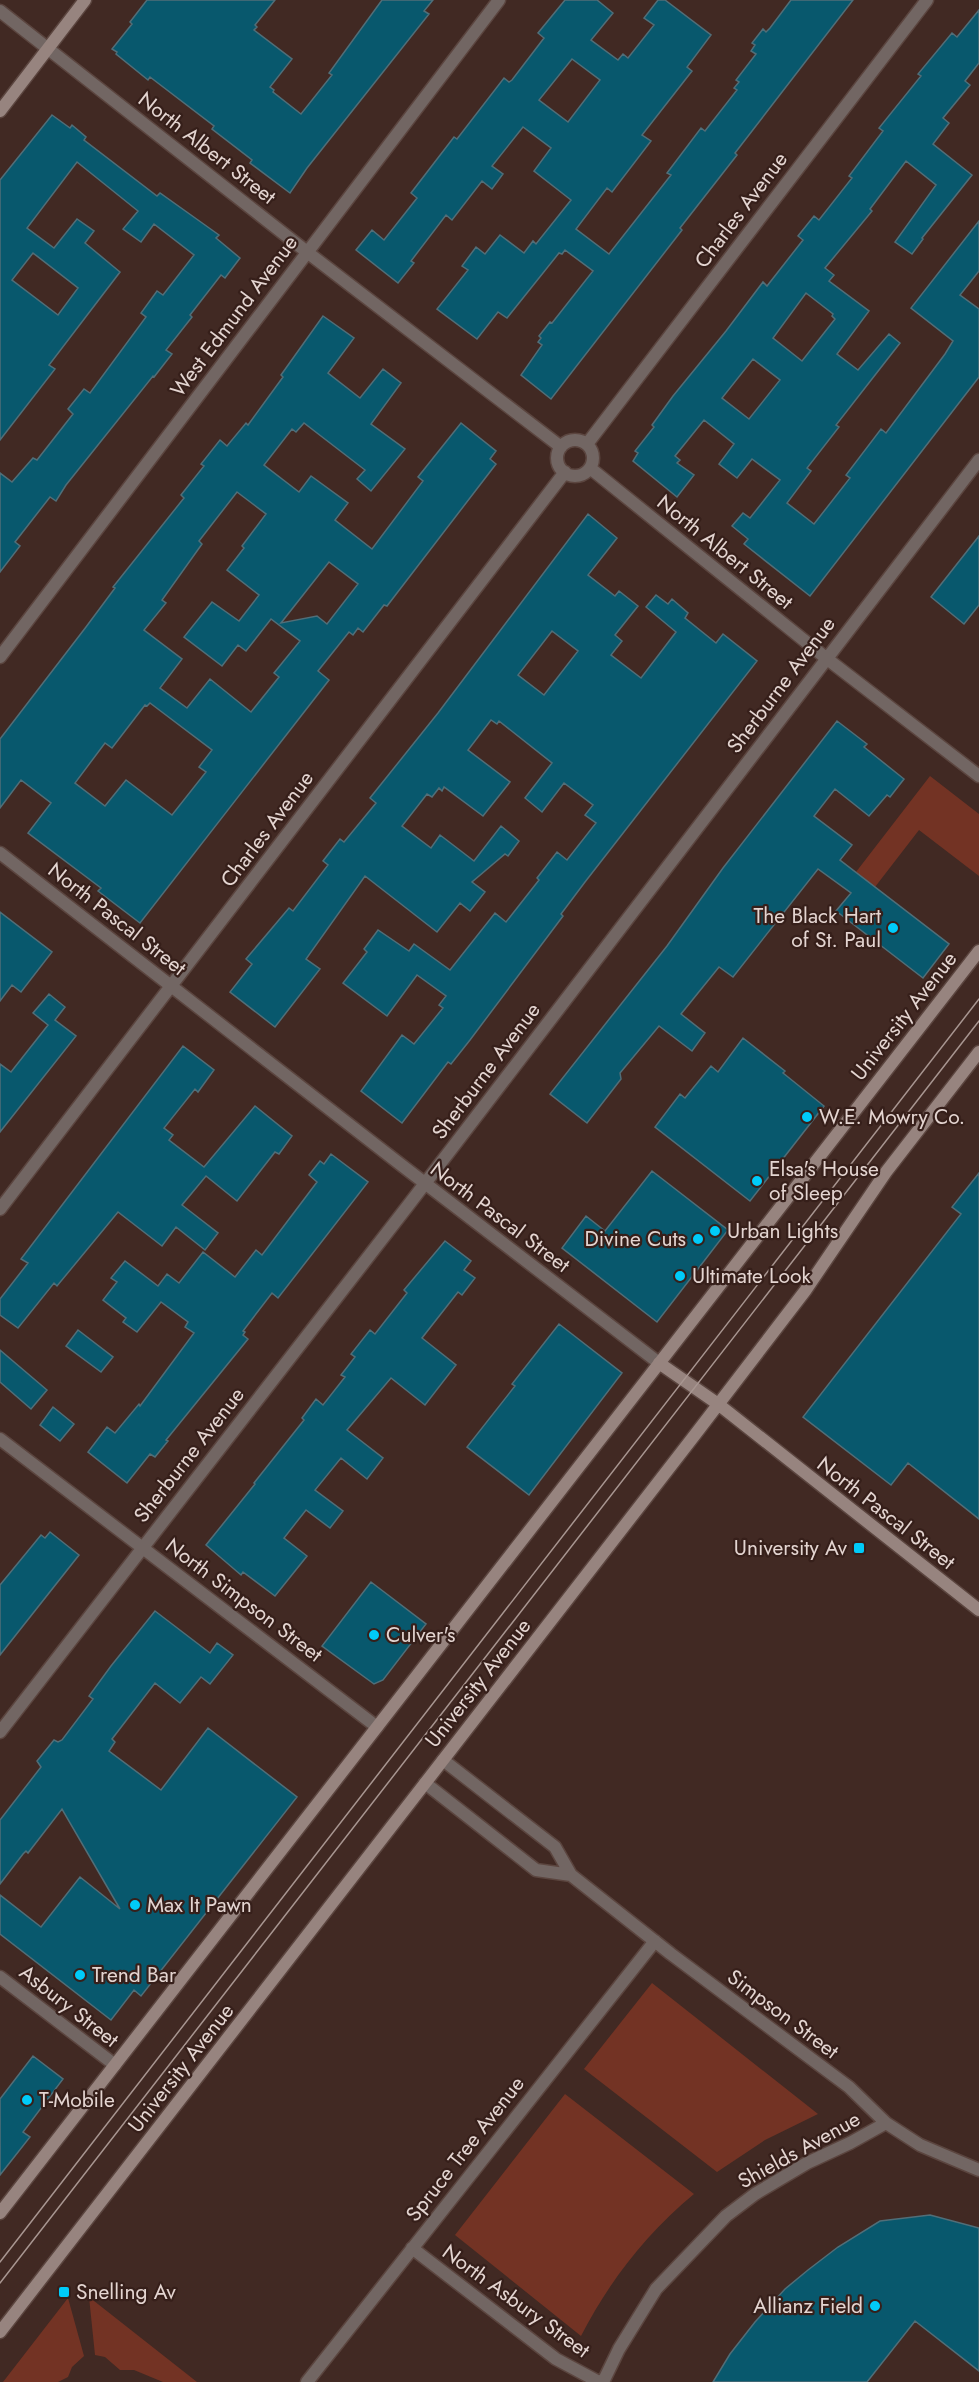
<svg xmlns="http://www.w3.org/2000/svg" width="979" height="2382" viewBox="0 0 979 2382" font-family="Jost,sans-serif">
  <style>
    .green { fill: #733324 }
    .building { fill: #08586d; stroke: #516e78; stroke-width: 1.5; fill-rule: evenodd }
    .lines { fill: none; stroke-linecap: round; stroke-linejoin: round }
    .street-casing { stroke: #5b453f; stroke-width: 15 }
    .secondary-casing { stroke: #5b453f; stroke-width: 15 }
    .street { stroke: #726663; stroke-width: 12 }
    .secondary { stroke: #97847f; stroke-width: 12 }
    .tram { stroke: #a89691; stroke-width: 1.5 }
    .poi-dot { fill: #00cbf9; stroke: #361f1a; stroke-width: 2 }
    .labels { text-anchor: middle; stroke-width: 4.5; stroke-linejoin: round; paint-order: stroke }
    .street-label { font-size: 21px; fill: #e4d5d1; stroke: #361f1a }
    .poi-label { font-size: 21px; fill: #e4d5d1; stroke: #361f1a; text-anchor: start }
  </style>
  <rect width="100%" height="100%" fill="#412923"/>
  <!-- green -->
  <path class="green" d="M930,776L979,814V876L919,830L875,887L856,872Z
    M652,1983L818,2114L765,2140L717,2172L584,2069Z
    M565,2094L694,2194C646,2234 610,2280 581,2336L455,2235Z
    M89,2297L197,2382H163L134,2370H120L105,2357L95,2355Z
    M68,2298L84,2356L72,2367L68,2377L58,2382H3Z"/>
  <!-- building -->
  <path class="building" d="M147,0H275L255,25L257,27L254,30L292,59L270,87L274,90L273,92L301,114L332,75L329,73L382,0H433L424,11L429,14L307,168L290,193L250,163L252,160L212,129L214,126L150,77L148,80L116,54L117,52L112,49L132,24L130,22Z
    M565,0H597L613,13L591,40L618,60L623,54L628,58L654,25L644,18L658,0H665L711,35L687,67L692,71L642,135L651,141L612,192L607,188L576,229L609,254L671,175L667,173L701,128L705,131L737,90L734,88L739,82L736,80L756,54L751,51L755,45L752,43L763,29L766,32L770,28L791,0H853L735,153L737,155L680,228L682,230L551,399L521,375L542,345L538,342L541,338L539,336L550,322L552,323L593,271L565,250L562,254L559,253L507,318L498,312L477,339L437,309L468,270L462,266L476,247L485,254L500,235L524,253L533,241L536,244L571,200L534,171L551,148L523,127L492,166L503,174L492,189L482,181L452,220L446,215L411,261L414,263L398,283L356,250L372,230L384,240L417,198L411,193L454,137L457,139L504,78L509,82L512,80L544,38L538,33ZM572,59L600,80L568,122L539,100Z
    M979,10V63L965,81L970,85L943,118L949,123L933,144L972,175L922,238L923,239L912,254L895,242L936,185L906,161L870,209L872,211L825,268L834,275L829,281L869,311L837,354L858,370L889,334L900,343L836,425L839,427L807,468L811,471L787,503L814,524L850,478L846,475L881,429L886,433L945,354L953,341L911,308L979,221V271L960,295L979,309V377L810,596L744,544L748,539L732,526L743,513L750,518L780,480L752,459L737,478L719,464L734,444L704,420L675,456L680,460L677,463L694,475L677,497L633,461L638,453L635,451L654,427L652,425L673,396L726,331L763,282L767,286L803,240L798,236L814,216L819,220L852,178L849,176L883,131L879,128L921,76L918,74L952,33L957,37ZM806,293L833,314L832,316L835,319L802,361L773,338ZM753,359L780,380L749,419L722,398Z
    M52,115L70,128L72,125L86,137L84,140L157,196L160,193L219,235L216,238L240,258L225,278L221,275L190,315L192,317L166,350L172,354L154,377L153,376L66,485L56,501L50,497L15,542L20,546L0,572V473L12,482L33,458L37,460L73,414L68,409L84,389L90,393L146,317L141,313L157,291L163,295L194,255L154,224L141,242L123,229L138,211L77,162L27,228L54,248L77,219L94,231L85,243L120,272L49,365L55,369L0,440V180ZM33,253L78,288L58,315L12,280Z
    M323,316L354,338L328,373L360,398L383,369L401,383L371,424L405,449L371,491L357,479L365,470L304,423L296,432L292,429L264,465L299,492L311,476L348,503L335,520L372,549L423,481L418,477L461,423L496,451L490,459L496,464L387,606L384,605L363,632L358,628L353,635L349,632L318,671L329,680L140,923L98,891L101,888L28,833L51,803L21,780L0,808V739L86,627L115,588L113,587L184,498L181,495L204,466L201,464L220,440L227,446L246,423L248,425L283,377L281,375ZM237,492L266,514L242,546L244,548L227,570L259,595L239,621L212,602L184,637L222,666L238,645L246,651L271,619L300,641L274,673L279,677L251,712L210,679L187,708L160,688L182,659L144,630L166,603L162,600L202,544L199,541ZM329,562L358,584L327,624L317,616L281,623ZM150,703L212,750L199,767L206,772L172,815L126,780L105,806L75,783L105,743L112,748L145,705L147,706Z
    M588,514L617,538L588,575L615,596L619,591L638,606L615,635L622,641L611,655L641,678L676,632L646,607L656,595L668,604L672,599L688,613L685,618L716,643L723,634L757,661L585,882L561,914L563,916L470,1040L451,1064L448,1062L402,1123L361,1091L402,1035L414,1044L443,1008L439,1005L446,996L417,975L387,1016L343,983L367,952L364,949L378,930L409,951L414,944L450,970L495,913L506,922L539,880L537,878L557,852L567,860L596,823L585,815L593,805L564,783L542,812L525,798L552,763L499,721L497,724L491,720L468,750L510,782L483,816L444,787L442,791L439,788L432,797L427,794L402,826L431,848L440,835L474,861L501,826L519,841L508,856L505,854L472,882L485,892L470,911L460,903L437,932L365,876L306,959L320,969L275,1027L230,992L252,964L246,959L289,908L293,911L328,865L323,861L340,839L344,842L376,803L370,798L438,713ZM552,631L578,651L544,695L518,675Z
    M979,536V605L964,624L931,597Z
    M837,721L867,744L864,747L904,779L890,797L887,795L869,816L835,789L814,816L852,845L840,860L949,944L923,978L836,911L851,893L818,869L733,977L719,967L681,1014L705,1033L692,1051L659,1026L620,1073L621,1079L587,1123L550,1094L667,946L723,868Z
    M0,912L52,952L21,992L12,985L0,1001Z
    M49,994L65,1007L55,1020L76,1036L0,1132V1064L11,1072L48,1025L33,1013Z
    M743,1038L785,1071L783,1073L824,1106L750,1201L655,1127L680,1094L685,1098L711,1066L718,1072Z
    M183,1046L214,1070L198,1092L195,1089L164,1128L173,1135L169,1140L204,1167L255,1106L292,1136L279,1154L275,1152L237,1201L206,1176L182,1205L218,1233L205,1250L176,1227L162,1246L118,1212L57,1286L54,1283L18,1328L0,1315V1299L28,1263L21,1259Z
    M331,1154L368,1182L278,1298L272,1293L243,1331L245,1332L243,1335L248,1339L166,1440L168,1441L155,1457L150,1454L127,1483L88,1452L107,1427L115,1433L139,1404L140,1406L194,1333L185,1327L188,1322L161,1302L137,1332L123,1322L126,1318L103,1300L117,1282L111,1278L125,1261L158,1286L167,1274L179,1283L203,1252L235,1277L256,1250L262,1255L317,1182L309,1175L320,1161L324,1164Z
    M652,1171L728,1230L657,1322L562,1248L586,1216L605,1231Z
    M979,1173V1519L908,1463L891,1485L803,1417L961,1214L952,1207Z
    M445,1241L471,1261L464,1270L475,1278L462,1295L458,1292L422,1338L456,1365L425,1405L391,1378L347,1430L383,1458L367,1479L341,1458L315,1490L343,1511L330,1528L306,1510L284,1538L307,1556L275,1596L243,1572L241,1575L206,1545L255,1484L254,1483L304,1420L302,1418L316,1399L323,1405L345,1377L341,1375L355,1357L351,1354L370,1330L375,1334L407,1293L404,1290Z
    M559,1324L622,1373L529,1495L467,1447L515,1386L512,1384Z
    M78,1330L113,1357L101,1372L66,1346Z
    M0,1350L47,1390L31,1409L0,1382Z
    M53,1407L74,1424L60,1441L40,1425Z
    M50,1532L79,1555L0,1655V1585L41,1535L45,1538Z
    M371,1582L426,1624L383,1680L374,1684L322,1646Z
    M155,1611L210,1653L217,1643L233,1655L210,1684L201,1677L180,1703L155,1683L112,1739L115,1742L109,1751L161,1790L208,1728L297,1797L141,1996L134,1990L111,2020L0,1934V1895L41,1927L80,1877L120,1909L62,1809L28,1853L26,1851L23,1854L0,1884V1820L41,1767L37,1761L54,1740L58,1742L62,1740L93,1699L89,1696L111,1666Z
    M33,2056L63,2079L23,2132L30,2137L0,2175V2099Z
    M930,2215L979,2228V2371L915,2321L867,2382H713L730,2354L755,2322L785,2289L808,2270L838,2247L880,2221Z"/>
  <g class="lines">
    <!-- street casing -->
    <g class="street-casing">
      <path id="street" d="M0,11L307,252L561,447
        M557 458a18 18 0 1 1 36 0a18 18 0 1 1-36 0Z
        M587,444L927,0
        M590,468L826,658L979,776
        M0,657L499,0
        M0,853L400,1164L659,1363
        M0,1209L565,472
        M0,1439L377,1727
        M0,1732L410,1203L979,460
        M443,1760L555,1847L571,1875L671,1954L849,2087L886,2123L920,2145L979,2170
        M425,1783L536,1870L571,1875
        M0,1977L115,2065
        M412,2248L556,2359L599,2382
        M307,2382L655,1941
        M603,2382L619,2349L656,2289L726,2216L755,2194L807,2163L850,2143L886,2123"/>
    </g>
    <!-- secondary casing -->
    <g class="secondary-casing">
      <path id="secondary" d="M0,111L85,0
        M659,1363L718,1404L979,1610
        M0,2213L979,951
        M0,2332L694,1436L805,1291L886,1172L979,1052"/>
    </g>
    <!-- street -->
    <use href="#street" class="street"/>
    <!-- secondary -->
    <use href="#secondary" class="secondary"/>
    <!-- tram -->
    <path class="tram" d="M0,2262L979,999
      M0,2283L979,1021"/>
  </g>
  <!-- markers -->
  <g class="poi-dot">
    <circle cx="893" cy="928" r="6"/>
    <circle cx="807" cy="1117" r="6"/>
    <circle cx="757" cy="1181" r="6"/>
    <circle cx="715" cy="1231" r="6"/>
    <circle cx="698" cy="1239" r="6"/>
    <circle cx="680" cy="1276" r="6"/>
    <rect x="853" y="1542" width="12" height="12" rx="3"/>
    <circle cx="374" cy="1635" r="6"/>
    <circle cx="135" cy="1905" r="6"/>
    <circle cx="80" cy="1975" r="6"/>
    <circle cx="27" cy="2100" r="6"/>
    <rect x="58" y="2286" width="12" height="12" rx="3"/>
    <circle cx="875" cy="2306" r="6"/>
  </g>
  <g class="labels">
    <!-- street labels -->
    <g class="street-label">
      <text transform="translate(207 148) rotate(38)" y="7">North Albert Street</text>
      <text transform="translate(741 210) rotate(-53)" y="7">Charles Avenue</text>
      <text transform="translate(234 316) rotate(-53)" y="7">West Edmund Avenue</text>
      <text transform="translate(725 552) rotate(39)" y="7">North Albert Street</text>
      <text transform="translate(781 685) rotate(-53)" y="7">Sherburne Avenue</text>
      <text transform="translate(267 829) rotate(-53)" y="7">Charles Avenue</text>
      <text transform="translate(117 919) rotate(38)" y="7">North Pascal Street</text>
      <text transform="translate(904 1016) rotate(-52)" y="7">University Avenue</text>
      <text transform="translate(486 1071) rotate(-53)" y="7">Sherburne Avenue</text>
      <text transform="translate(500 1217) rotate(37)" y="7">North Pascal Street</text>
      <text transform="translate(189 1455) rotate(-52)" y="7">Sherburne Avenue</text>
      <text transform="translate(886 1513) rotate(38)" y="7">North Pascal Street</text>
      <text transform="translate(244 1600) rotate(37)" y="7">North Simpson Street</text>
      <text transform="translate(478 1683) rotate(-52)" y="7">University Avenue</text>
      <text transform="translate(69 2006) rotate(38)" y="7">Asbury Street</text>
      <text transform="translate(783 2014) rotate(37)" y="7">Simpson Street</text>
      <text transform="translate(181 2068) rotate(-52)" y="7">University Avenue</text>
      <text transform="translate(465 2149) rotate(-52)" y="7">Spruce Tree Avenue</text>
      <text transform="translate(799 2150) rotate(-29)" y="7">Shields Avenue</text>
      <text transform="translate(516 2301) rotate(36)" y="7">North Asbury Street</text>
    </g>
    <!-- poi labels -->
    <g class="poi-label">
      <text x="881" y="923" text-anchor="end">The Black Hart<tspan x="881" dy="24">of St. Paul</tspan></text>
      <text x="819" y="1124">W.E. Mowry Co.</text>
      <text x="769" y="1176">Elsa's House<tspan x="769" dy="24">of Sleep</tspan></text>
      <text x="727" y="1238">Urban Lights</text>
      <text x="686" y="1246" text-anchor="end">Divine Cuts</text>
      <text x="692" y="1283">Ultimate Look</text>
      <text x="847" y="1555" text-anchor="end">University Av</text>
      <text x="386" y="1642">Culver's</text>
      <text x="147" y="1912">Max It Pawn</text>
      <text x="92" y="1982">Trend Bar</text>
      <text x="39" y="2107">T-Mobile</text>
      <text x="76" y="2299">Snelling Av</text>
      <text x="863" y="2313" text-anchor="end">Allianz Field</text>
    </g>
  </g>
</svg>
